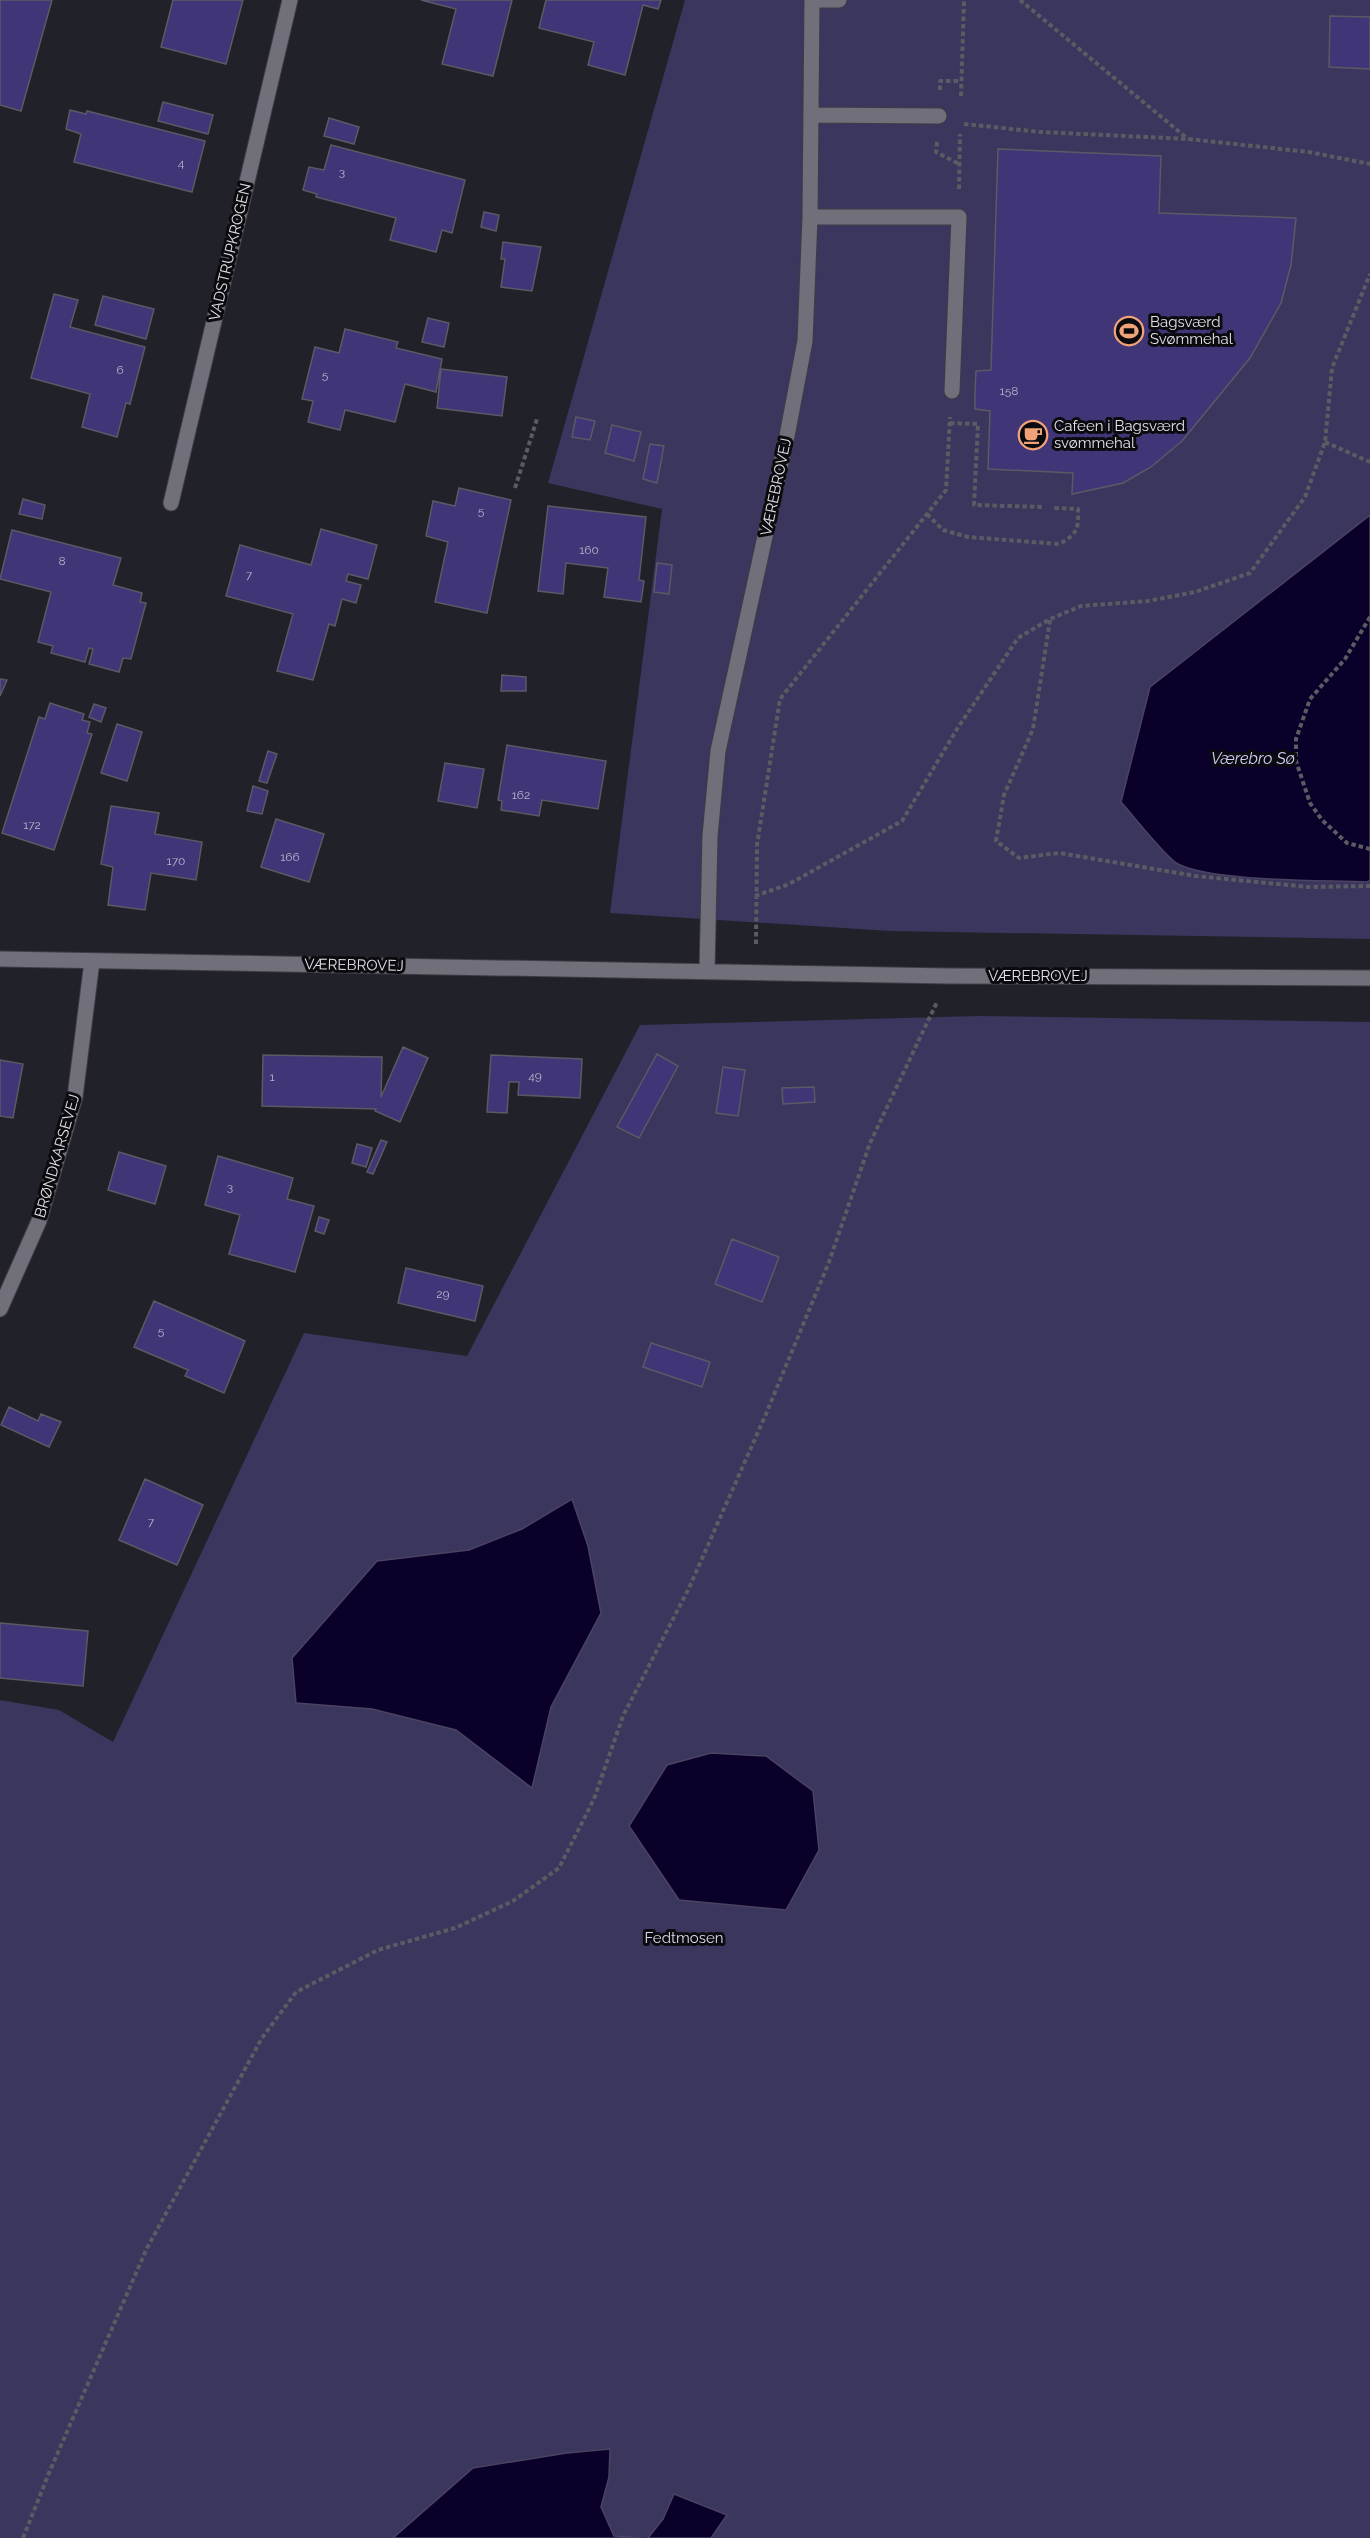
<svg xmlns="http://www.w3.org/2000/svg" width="1370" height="2538" viewBox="0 0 1370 2538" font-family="Raleway,sans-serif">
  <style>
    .green { fill: #3a365d }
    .water { fill: #0b002a; stroke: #4b4362; stroke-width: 1.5 }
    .building { fill: #3f3577; stroke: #5b5a64; stroke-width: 1.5 }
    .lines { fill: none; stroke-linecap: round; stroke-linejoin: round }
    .minor-casing { stroke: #3e3d45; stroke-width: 17 }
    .path { stroke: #5b5b63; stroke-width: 4; stroke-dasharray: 4.5 3; stroke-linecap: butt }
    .minor { stroke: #706f7a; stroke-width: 15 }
    .labels { text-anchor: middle; stroke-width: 6; stroke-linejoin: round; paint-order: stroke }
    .number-label { font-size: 12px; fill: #b8b5ca }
    .street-label { font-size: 15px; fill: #e0e0e6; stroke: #0b0b0f }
    .poi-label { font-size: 15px; fill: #e0e0e6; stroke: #0b0b0f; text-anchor: start }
    .park-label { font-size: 15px; fill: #dadaee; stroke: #0b0b0f }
    .water-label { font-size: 16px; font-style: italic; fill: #d1cff8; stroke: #0b0b0f }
  </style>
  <rect width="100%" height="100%" fill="#212129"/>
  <!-- green -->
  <path class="green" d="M685,0H1370V939L890,931L610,913L662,509L548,483Z
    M979,1016L1370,1022V2538H0V1700L59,1710L113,1742L304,1333L467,1356L640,1025Z"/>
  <!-- water -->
  <path class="water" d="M1370,515V880L1367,882C1323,880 1213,882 1178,864C1166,858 1132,814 1121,802L1150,687Z
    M572,1499L588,1546L601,1613L551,1707L532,1788L456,1730L372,1709L296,1703L292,1658L377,1561L469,1550L522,1529Z
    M711,1753L766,1756L813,1791L819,1850L786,1910L679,1900L629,1826L667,1765Z
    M610,2449L609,2477L601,2507L614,2536L642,2538H393L473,2468L567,2453Z
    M674,2494L727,2515L711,2538H648L663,2519Z"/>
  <!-- building -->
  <path class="building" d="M0,0H52L21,111L0,105Z
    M173,0H243L226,64L161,47Z
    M421,0H512L493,76L442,64L456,9Z
    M546,0H661L658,9L643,5L625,75L588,65L594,42L539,28Z
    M1330,16L1370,17V69L1329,67Z
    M163,102L213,115L208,134L158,121Z
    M70,110L86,114L87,111L205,141L192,192L74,162L81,134L66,129Z
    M329,118L359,127L354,144L324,136Z
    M331,145L465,180L452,233L442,230L436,252L390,240L396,218L316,197L317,194L303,190L309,167L324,170Z
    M998,149L1161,156L1159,213L1296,218L1291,265L1281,303L1250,358L1182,441L1151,467L1123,483L1072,494L1073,473L988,469L990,411L975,409V391L976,371L991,370Z
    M484,212L499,215L496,231L481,227Z
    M503,242L541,247L532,291L501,287L505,259H501Z
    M54,294L78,300L70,327L145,347L130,404L126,403L117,437L82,427L90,394L31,378Z
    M103,296L154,309L146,339L95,325Z
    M428,318L449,323L444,347L422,342Z
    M345,329L398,342L396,348L442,359L436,392L405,384L395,422L345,410L340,430L308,422L313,401L302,399L315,347L339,353Z
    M441,369L507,377L502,416L437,408Z
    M576,417L595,421L590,440L572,437Z
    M612,425L641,432L634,461L605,453Z
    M650,444L664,446L657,483L643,479Z
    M459,488L511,500L487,613L435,602L448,542L426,536L433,501L455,506Z
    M23,499L45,505L42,519L19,514Z
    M548,506L646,517L639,580L644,581L641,602L604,597L608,568L566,563L563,594L538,591Z
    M321,529L377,545L368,579L348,574L346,581L361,585L356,603L342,599L335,626L329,624L313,680L277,671L293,614L226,596L240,545L311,565Z
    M12,530L121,558L113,585L142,593L140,602L146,603L131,659L123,658L119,672L89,664L93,649L89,648L85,662L51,653L53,646L38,642L51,592L0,579Z
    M657,563L672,565L669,594L654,592Z
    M502,675L526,677V691H501Z
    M0,679L7,680L0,696Z
    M50,703L84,714L82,720L90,722L87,733L92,734L54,850L2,833L39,717L45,719Z
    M94,704L106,708L101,722L89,717Z
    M117,724L142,732L127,781L101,773Z
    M507,745L606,761L598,809L542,800L539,816L501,810L502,801L498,800Z
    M268,751L277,754L267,783L259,781Z
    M445,763L484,769L477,808L438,801Z
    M253,786L268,791L262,814L247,811Z
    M111,806L159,813L155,834L202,842L196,880L151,873L145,910L108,905L113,867L101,864Z
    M276,819L324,834L309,882L261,867Z
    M403,1047L428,1058L400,1122L375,1111L376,1109L262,1106L263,1055L382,1057L381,1097Z
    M657,1054L678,1066L639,1138L617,1127Z
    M491,1055L582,1059L580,1098L518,1095L519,1082H509L507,1113L487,1112Z
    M0,1060L23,1064L13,1118L0,1116Z
    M723,1067L745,1070L738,1116L716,1113Z
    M814,1087L815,1102L783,1104L782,1088Z
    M381,1140L387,1142L373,1174L367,1172Z
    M357,1144L372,1148L366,1167L352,1163Z
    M119,1152L166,1166L155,1204L108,1190Z
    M218,1156L293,1178L287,1199L314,1206L295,1272L229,1254L240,1215L205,1205Z
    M319,1217L329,1220L324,1234L315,1231Z
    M732,1239L779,1257L762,1302L715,1284Z
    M406,1268L483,1286L475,1321L398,1303Z
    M154,1301L245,1341L224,1393L185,1376L188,1370L134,1347Z
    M651,1343L710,1362L702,1387L643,1367Z
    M9,1407L38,1421L41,1414L61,1422L49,1447L1,1425Z
    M145,1479L203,1505L177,1565L119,1540Z
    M0,1623L88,1631L83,1686L0,1678Z"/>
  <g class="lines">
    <!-- minor casing -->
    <g class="minor-casing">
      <path id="minor" d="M812,0H839
        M811,115L939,116
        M810,217H959L952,391
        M171,503L290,0
        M0,959L949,976L1370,978
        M707,971L710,836L718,751L787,436L805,341L810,217L812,0
        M0,1309L39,1221L75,1097L92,961"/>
    </g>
    <!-- path -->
    <path class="path" d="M1020,0L1188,139
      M940,90V81H961
      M961,96L964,0
      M964,124L1041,132L1188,139L1309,152L1370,164
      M937,142L936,152L959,164
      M959,189L960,134
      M950,423L978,424L974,505L1043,507
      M1325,442L1370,462
      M515,488L537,419
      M927,514L943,530L968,537L1059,544C1077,535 1079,528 1078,509L1053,508
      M1370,617L1345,659L1310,699L1296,739V761L1310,803L1322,820L1347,843L1370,849
      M1050,620L1033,729L1004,795L996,841L1019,858L1059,853L1195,876L1309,887L1370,886
      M755,896L789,884L902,821L957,729L1018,638L1050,619L1081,606L1148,601L1195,592L1250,573L1305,497L1325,442L1332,368L1370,274
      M756,944L757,845L780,699L946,490L950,417
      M23,2538L49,2473L147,2248L262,2038L296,1992L378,1950L455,1928L513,1901L559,1868L594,1799L623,1716L689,1588L766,1414L829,1262L870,1143L937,1002"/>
    <!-- minor -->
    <use href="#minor" class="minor"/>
  </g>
  <!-- icons -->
  <defs>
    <g id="stadium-ring" transform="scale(1.5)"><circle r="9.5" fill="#0b0b0f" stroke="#f0a279" stroke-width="1.5"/><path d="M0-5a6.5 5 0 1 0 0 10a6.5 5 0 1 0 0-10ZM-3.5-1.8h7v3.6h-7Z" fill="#f0a279"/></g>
    <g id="cafe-ring" transform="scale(1.5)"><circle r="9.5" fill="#0b0b0f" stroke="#f0a279" stroke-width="1.5"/><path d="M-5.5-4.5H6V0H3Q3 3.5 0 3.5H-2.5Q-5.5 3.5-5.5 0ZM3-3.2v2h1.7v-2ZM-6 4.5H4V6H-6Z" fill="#f0a279"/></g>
  </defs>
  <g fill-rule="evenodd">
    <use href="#stadium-ring" x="1129" y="331"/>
    <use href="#cafe-ring" x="1033" y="435"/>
  </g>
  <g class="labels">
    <!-- number labels -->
    <g class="number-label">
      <text x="181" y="167">4</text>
      <text x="342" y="176">3</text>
      <text x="120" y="374">6</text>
      <text x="325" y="379">5</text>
      <text x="1009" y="395">158</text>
      <text x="481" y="515">5</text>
      <text x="589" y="554">160</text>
      <text x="62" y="565">8</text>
      <text x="249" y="579">7</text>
      <text x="521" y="799">162</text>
      <text x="32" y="829">172</text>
      <text x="290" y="861">166</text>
      <text x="176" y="865">170</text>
      <text x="535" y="1080">49</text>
      <text x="272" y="1081">1</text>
      <text x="230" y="1191">3</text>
      <text x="443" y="1298">29</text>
      <text x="161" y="1335">5</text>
      <text x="151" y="1526">7</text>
    </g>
    <!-- street labels -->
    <g class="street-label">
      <text transform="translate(230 252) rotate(-77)" y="5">VADSTRUPKROGEN</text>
      <text transform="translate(776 487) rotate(-78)" y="5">VÆREBROVEJ</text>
      <text transform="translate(354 965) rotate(1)" y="5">VÆREBROVEJ</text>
      <text x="1038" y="981">VÆREBROVEJ</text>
      <text transform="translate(57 1156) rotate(-74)" y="5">BRØNDKARSEVEJ</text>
    </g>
    <!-- poi labels -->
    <g class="poi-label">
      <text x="1150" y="327">Bagsværd<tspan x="1150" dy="17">Svømmehal</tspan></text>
      <text x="1054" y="431">Cafeen i Bagsværd<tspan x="1054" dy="17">svømmehal</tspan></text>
    </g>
    <!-- park labels -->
    <g class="park-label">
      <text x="684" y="1943">Fedtmosen</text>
    </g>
    <!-- water labels -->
    <g class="water-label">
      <text x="1253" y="764">Værebro Sø</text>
    </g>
  </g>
</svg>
